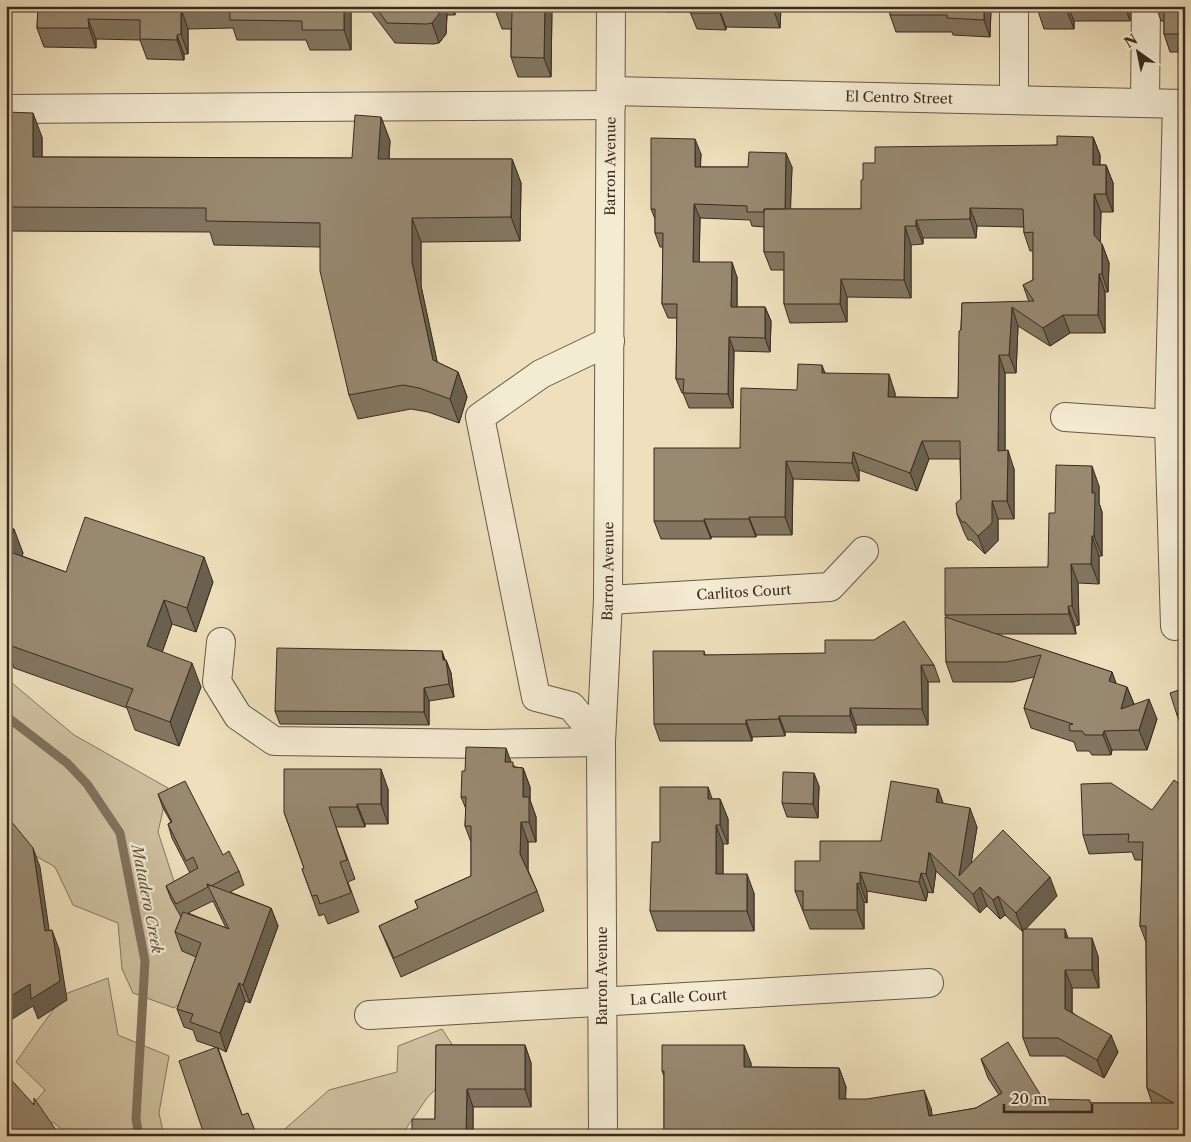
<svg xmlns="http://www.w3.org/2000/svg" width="1191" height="1142" viewBox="0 0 1191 1142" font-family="'Libre Caslon Text',serif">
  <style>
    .green { fill: #cfc1a1; stroke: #847660 }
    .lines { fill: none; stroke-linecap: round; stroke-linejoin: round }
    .stream { stroke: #81725e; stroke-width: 9 }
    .minor-casing { stroke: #675847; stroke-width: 30 }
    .minor { stroke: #f4ebd3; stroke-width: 28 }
    .wall { fill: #837661; stroke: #3a2a20; fill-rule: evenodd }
    .shaded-wall { fill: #6a604f; stroke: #3a2a20 }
    .building { fill: #988971; stroke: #3a2a20 }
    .labels { text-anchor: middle; stroke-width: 4.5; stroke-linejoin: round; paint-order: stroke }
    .street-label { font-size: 14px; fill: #3a2a20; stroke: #f4ebd3 }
    .water-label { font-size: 15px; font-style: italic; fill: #5e4e3f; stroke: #f4ebd3 }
  </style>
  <rect width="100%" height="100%" fill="#eee0bc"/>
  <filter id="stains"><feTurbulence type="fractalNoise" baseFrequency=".004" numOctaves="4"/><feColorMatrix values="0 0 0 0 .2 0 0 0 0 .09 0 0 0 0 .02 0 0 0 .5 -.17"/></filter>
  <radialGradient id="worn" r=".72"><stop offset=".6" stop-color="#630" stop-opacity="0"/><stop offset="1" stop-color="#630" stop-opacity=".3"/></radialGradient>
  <!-- green -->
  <path class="green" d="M6,678L74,735L168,788L158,832L182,906L198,936L199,989L174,1008L133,993L122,969L118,923L73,905L55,867L6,839Z
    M108,978L118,1035L169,1056L159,1113L164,1136H70L53,1122L41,1136H6L45,1090L16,1062L37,1032L65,994Z
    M442,1029L463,1061L427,1098L401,1136H277L329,1090L397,1072L398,1046Z"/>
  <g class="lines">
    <!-- stream -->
    <path class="stream" d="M6,716L67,763L87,784L120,833L145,961L136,1119L139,1136"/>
    <!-- minor casing -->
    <g class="minor-casing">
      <g id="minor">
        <path d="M1014,6V100"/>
        <path id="s1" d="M611,91L1185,104"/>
        <path d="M1145,103L1146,6"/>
        <path d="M6,109L611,105"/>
        <path d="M1065,417L1185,425"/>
        <path id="s2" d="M608,600L830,587L864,551"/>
        <path d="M1175,626L1169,424L1177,104"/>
        <path d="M221,642L217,682L238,716L274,741L485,744L601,742"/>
        <path d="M601,742L571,706L536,697L480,417L541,374L610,341"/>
        <path id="s3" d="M369,1015L929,983"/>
        <path id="s4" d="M603,1136L601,742L608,600L611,6"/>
      </g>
    </g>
    <!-- minor -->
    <use href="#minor" class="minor"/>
  </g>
  <!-- wall -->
  <path class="wall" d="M38,6H351V50H310L306,40H237L233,28L188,29V54H184V60L147,59L140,40L96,39V48L44,47L37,28Z
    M367,6H455V15H447L446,34L439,43L434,44L395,43Z
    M495,6H552L551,77H518L511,57V29H502L495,10Z
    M664,6H781L780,28L726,27V30L697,29L690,12H666Z
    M830,6H990L991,9L990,37L953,35L952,32H896L890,15V9H831Z
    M1038,6H1130V21H1074V29H1044L1038,11Z
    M1156,6H1185V52H1170L1164,34V21H1161Z
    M6,112L42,137V157L352,158L381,117L390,141L389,159H512L521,183L520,241L421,242V286L437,362L458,372L467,397L459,423L428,412L411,409L358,419L349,395L320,247L214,245L210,232L6,231Z
    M1093,137L1100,155V165H1106L1113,183V212H1101L1100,243L1102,244L1109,263L1108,292H1105V333H1070L1050,346L1018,326L1016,373H1005V450L1014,469V519H998V541L985,554L971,540H968L964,532L957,514L961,499L960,459H929L917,491L859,470V481L793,479L792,535H756V537H711V539H661L654,521L740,448L797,390L825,373L895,393V397L958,398L962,303L1029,302L1023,285L1033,280V251H1030L1024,233V227L977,226L976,238H923V244L911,245V298L847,297V322L790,323L784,304V270H771L764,252V227L752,226L750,220L700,218L699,262L737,277V307H765L771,321L770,352L734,351L733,408H689L683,393H682L676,379L677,318H668L662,304L663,247H660L655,233V219L651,209L701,154L700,167H792L790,209H861L863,180L875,163L1057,145Z
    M1099,486V503L1102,512V556H1099V584L1078,583L1079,625L1075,626L1076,634H996L1112,672L1116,684L1127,687L1134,704L1157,719L1147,750H1112L1111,755H1092L1089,751H1077L1074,742L1031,728L1024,708L1034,677L1013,682H953L946,662L947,618L945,615L1048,567L1055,513Z
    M6,526L23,553L22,556L66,572L213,582L196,632L172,624L162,652L201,687L179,746L135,730L127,708L14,668L6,647Z
    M442,651L445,660H446L451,673L454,697L429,701V725L280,724L275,711Z
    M704,651L705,655L934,665L940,682H928V725H856V733L785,732V736L752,737V741H660L654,724Z
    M1185,688V734L1184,735L1177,715Z
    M511,762L515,767L523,768L530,787V800L536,817V842H528V870L537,891L544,911L401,977L387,945L379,926L418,908L415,901L471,876V842L465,826L466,809L461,797Z
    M819,786L818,818L787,817L782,803Z
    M388,789V824H365V827H336L355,879L348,882L359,912L328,924L324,914L319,916L302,869L304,868L284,812Z
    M938,789L943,804L977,827L971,863L1057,896L1025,929L1068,938L1098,956L1099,988H1072V1012L1118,1052L1104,1078L1065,1056H1030L1023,1038V932L1005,915L1000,919L987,906L980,913L936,871L933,893L928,892L926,901L867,891V903L864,902V929H810L795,891L820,861L881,841Z
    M158,794L223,855L239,871L244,885L230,892L271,908L278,926L250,1003L245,1001L226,1052L218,1048L242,1115L257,1136H205L204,1134L215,1047L197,1041L193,1030L184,1027L177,1009L196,957L182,951L175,932L181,917L171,899L166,886L190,873L172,838L168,824L171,822L163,808ZM213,901L226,928L188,913Z
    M712,799H720L728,819V844H723V874L754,893V931H657L650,911L660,842Z
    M1152,810L1185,1136H664V1076L662,1071L751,1063V1067L839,1068L846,1087L845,1099L931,1108L932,1116L976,1108L999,1095L988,1078L981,1059L1043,1099L1091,1103H1152L1147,1088L1146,942L1140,926L1142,860H1135L1132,852L1089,854L1083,835Z
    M436,1045H525L531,1063V1107H473V1136H412L435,1119Z"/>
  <!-- shaded-wall -->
  <path class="shaded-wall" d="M344,6H351V50L344,30Z
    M439,6H444L447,15L446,34L439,43L432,23Z
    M451,6H455V15Z
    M545,6H552L551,77L544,58Z
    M774,6H781L780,28L774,11Z
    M984,6H990L991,9L990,37L984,20Z
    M1067,6H1068L1074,21V29L1067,11Z
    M1125,6H1130V21Z
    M181,9L188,29V54L181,34Z
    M720,11L726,27V30L720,13Z
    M88,19L96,39V48L89,28Z
    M177,35L184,54V60L177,40Z
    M33,113L42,137V181L33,157Z
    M381,117L390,141L387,183L378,159Z
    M1093,137L1100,155L1099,183L1093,165Z
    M695,139L701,154L700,181L695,167Z
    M786,153L792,167L790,227L785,213Z
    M512,159L521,183L520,241L511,217Z
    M1106,165L1113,183V212L1106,194Z
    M1094,194L1101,212L1100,253L1094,235Z
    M694,204L700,218L699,276L693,262Z
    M970,208L977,226L976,238L970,219Z
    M412,218L421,242V286L442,384L433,360L412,262Z
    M916,220L923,238V244L916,226Z
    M905,226L911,245V298L904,280Z
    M1102,244L1109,263L1108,292L1102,274Z
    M732,262L737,277V321L731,307Z
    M1099,274L1105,292V333L1098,315Z
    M841,279L847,297V322L840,304Z
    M765,307L771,321L770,352L765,338Z
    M1012,307L1018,326L1016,373L1009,355Z
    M1063,315L1070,333L1050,346L1043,328Z
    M729,337L734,351L733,408L728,394Z
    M999,355L1005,373V469L998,451Z
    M822,365L829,384L822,373Z
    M458,372L467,397L459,423L450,399Z
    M889,374L895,393V415L888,397Z
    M922,441L929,459L917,491L910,473Z
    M1008,450L1014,469V519L1007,501Z
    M853,452L859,470V481L852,463Z
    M786,461L793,479L792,535L785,517Z
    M1092,466L1099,486V503L1102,512V556L1094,536L1092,493Z
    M992,501L998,519V541L985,554L978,536Z
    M749,517L756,535V537L749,519Z
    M704,519L711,537V539L704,521Z
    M14,529L23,553L16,575L7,551Z
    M1092,536L1099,556V584L1091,564Z
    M204,557L213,582L196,632L187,608Z
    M1071,564L1078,583L1079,625L1072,606Z
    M164,600L172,624L156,670L147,646Z
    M1068,606L1075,626L1076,634L1069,614Z
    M442,651L446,664V660L451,673L454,697L449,684Z
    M192,663L201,687L179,746L170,722Z
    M921,665L928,682V725L922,709Z
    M1112,672L1119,691L1109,681Z
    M1127,687L1135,707L1121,709Z
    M424,688L429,701V725L424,712Z
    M1149,699L1157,719L1147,750L1139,730Z
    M850,708L856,725V733L850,716Z
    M779,716L785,732V736L779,719Z
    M746,720L752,737V741L746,724Z
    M1104,731L1112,750L1111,755L1103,735Z
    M506,748L513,767L505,762Z
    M523,768L530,787V800L536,817V842L529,822L523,797Z
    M381,769L388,789V824L381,804Z
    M814,773L819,786L818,818L813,804Z
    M708,787L715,807L708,799Z
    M938,789L945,808L936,802Z
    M720,799L728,819V844L720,825Z
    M357,804L365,824V827L357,807Z
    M970,808L977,827L967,889L959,876Z
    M521,822L528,842V874L520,854Z
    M716,825L723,844V893L716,874Z
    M33,848L40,867L52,950L45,931Z
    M929,852L936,871L933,893L926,874Z
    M860,872L867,891V903L860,884Z
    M921,873L928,892L926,901L919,882Z
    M747,874L754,893V931L747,911Z
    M1050,877L1057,896L1023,932L1016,913Z
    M857,883L864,902V929L857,910Z
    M980,887L987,906L980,913L973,894Z
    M998,896L1005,915L1000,919L993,900Z
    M271,908L278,926L250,1003L243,985Z
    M1065,929L1071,947L1065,938Z
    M52,930L59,949L67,1000L38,1019L33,1006L6,1023V999Z
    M1092,938L1098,956L1099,988L1092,970Z
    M1065,970L1072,988V1027L1065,1009Z
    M239,983L245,1001L226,1052L220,1033Z
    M1111,1035L1118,1052L1104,1078L1097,1060Z
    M525,1045L531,1063V1107L525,1089Z
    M744,1045L751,1063V1085L744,1067Z
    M839,1068L846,1087L845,1118L839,1099Z
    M467,1089L473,1107V1136H466Z
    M924,1090L931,1108L935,1135L929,1116Z"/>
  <!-- building -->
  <path class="building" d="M38,6H344V30H302V21L230,20V8L181,9V34L177,35V40L140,39V20L88,19L89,28H37Z
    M375,6H439V14L432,23L427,24L387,23Z
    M495,6H545L544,58L511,57L512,10H495Z
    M690,6H774V11H720V13H690Z
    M890,6H984V20L947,18V15H890Z
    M1038,6H1067V11H1038Z
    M1164,6H1185V34H1164Z
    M6,112L33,113V157L352,158L355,115L381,117L378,159H512L511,217L412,218V262L433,360L458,372L450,399L419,388L403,385L349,395L320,271V223L206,221V208L6,207Z
    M1057,136L1093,137V165H1106V194H1094V235L1102,244V274H1099L1098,315H1063L1043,328L1012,307L1009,355H999L998,451L1008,450L1007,501H992V523L978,536L965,522H962L957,514L956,503L961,499L960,441H922L910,473L853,452L852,463L786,461L785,517H749V519H704V521H654V448H740L741,388L797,390L798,364L822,365V373L889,374L888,397L958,398L959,331L961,330L962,303L1034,301L1023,285L1033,280V232L1024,233L1023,209L970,208V219L916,220V226H905L904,280L841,279L840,304H784V252H764V209H861V180H863V163H875V147L1057,145Z
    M651,138L695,139V167H748L749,152L786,153L785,209H764V212H747V206L694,204L693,262H732L731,307H765V338L729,337L728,394L683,393L684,379H676L677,304H662L663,233H655V209H651Z
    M1056,465L1092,466V493H1095L1094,536H1092L1091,564H1071L1072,606H1068L1069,614L945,615V568L1048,567L1049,513H1055Z
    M85,517L204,557L187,608L164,600L147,646L192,663L170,722L126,706L133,689L6,644V641L12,626L6,624V526L14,529L7,551L66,572Z
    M945,617L1112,672L1109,681L1127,687L1121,709L1149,699L1139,730L1104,731L1103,735H1085L1082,731H1070L1069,725L1073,724L1024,708L1041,655L1006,662H946Z
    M904,621L934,665H921L922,709L850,708V716H779V719L746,720V724H654L653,651H704V655L825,653V640H874Z
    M277,648L442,651L443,660H446L449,684L424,688V712L275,711Z
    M1185,688V712L1177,715L1170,693Z
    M466,747L506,748L505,762H513V767L523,768V797H529V822H521L520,854L537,891L394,958L379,926L418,908L415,901L471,876V826H465L466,797H461L462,771H465Z
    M284,769H381V804H357V807H329L347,860L340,862L351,893L320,904L317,895L312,896L302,869L304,868L284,812Z
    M783,772L814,773L813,804L782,803Z
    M1174,780L1185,788V1136H1146L1012,1130L1016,1136H664V1071H662V1045H744V1067L839,1068V1099H867L924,1090L929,1116L976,1108L1002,1093L981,1059L1008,1042L1043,1099L1090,1100V1103H1174L1147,1088L1146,926H1140L1143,842H1128L1129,834L1083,835L1081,784L1111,783L1152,810Z
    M185,781L223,855L229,851L239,871L211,886L207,884L208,887L176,904L166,886L198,868L193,857L186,861L168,824L172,822L158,794Z
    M891,781L938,789L936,802L970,808L959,876L1003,830L1050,877L1016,913L998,896L993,900L980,887L973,894L929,852L926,874L921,873L919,882L860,872V884L857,883V910H803V891H795V861H820V841H881Z
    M660,787H708V799H720V825H716V874H747V911H650L652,842H660Z
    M6,815L33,848L45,931L52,930L60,981L31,999L30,984L6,999Z
    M207,884L271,908L243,985L239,983L220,1033L190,1022L193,1014L177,1009L201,943L175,932L183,912L229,929Z
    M1023,929H1065V938H1092V970H1065V1009L1111,1035L1097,1060L1058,1038H1023Z
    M436,1045H525V1089H467L466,1136H412V1119H435Z
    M217,1047L242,1115L248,1113L257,1136H216L214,1130L204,1134L179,1061Z
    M6,1074L34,1105V1098L60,1136H6Z"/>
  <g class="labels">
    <!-- street labels -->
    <g class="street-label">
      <text dy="5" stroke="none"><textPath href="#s1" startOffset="288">El Centro Street</textPath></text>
      <text dy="5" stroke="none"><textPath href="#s4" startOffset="970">Barron Avenue</textPath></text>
      <text dy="5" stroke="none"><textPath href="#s4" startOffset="565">Barron Avenue</textPath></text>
      <text dy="5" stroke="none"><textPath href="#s2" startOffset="136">Carlitos Court</textPath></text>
      <text transform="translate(602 976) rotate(-90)" y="5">Barron Avenue</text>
      <text dy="5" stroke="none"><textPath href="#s3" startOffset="310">La Calle Court</textPath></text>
    </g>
    <!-- water labels -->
    <g class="water-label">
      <text transform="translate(147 899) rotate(79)" y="5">Matadero Creek</text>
    </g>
  </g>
  <!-- margin -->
  <rect width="1191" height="1142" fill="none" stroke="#eee0bc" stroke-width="25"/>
  <rect x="8" y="8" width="1176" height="1127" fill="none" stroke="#3a2a20" stroke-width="2.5"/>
  <rect x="12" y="12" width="1166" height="1117" fill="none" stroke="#3a2a20"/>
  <!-- north arrow -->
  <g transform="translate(1138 52) rotate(327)" stroke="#f4ebd3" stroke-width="4" paint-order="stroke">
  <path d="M0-4L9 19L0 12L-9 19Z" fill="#3a2a20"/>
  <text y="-8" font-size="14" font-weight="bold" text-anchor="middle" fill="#3a2a20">N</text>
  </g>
  <!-- scale -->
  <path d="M1004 1104v8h88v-8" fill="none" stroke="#3a2a20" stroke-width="2.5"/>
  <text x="1011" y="1104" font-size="15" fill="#3a2a20" stroke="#f4ebd3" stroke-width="4" paint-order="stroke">20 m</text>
  <rect width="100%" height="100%" filter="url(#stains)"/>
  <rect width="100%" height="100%" fill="url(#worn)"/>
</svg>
